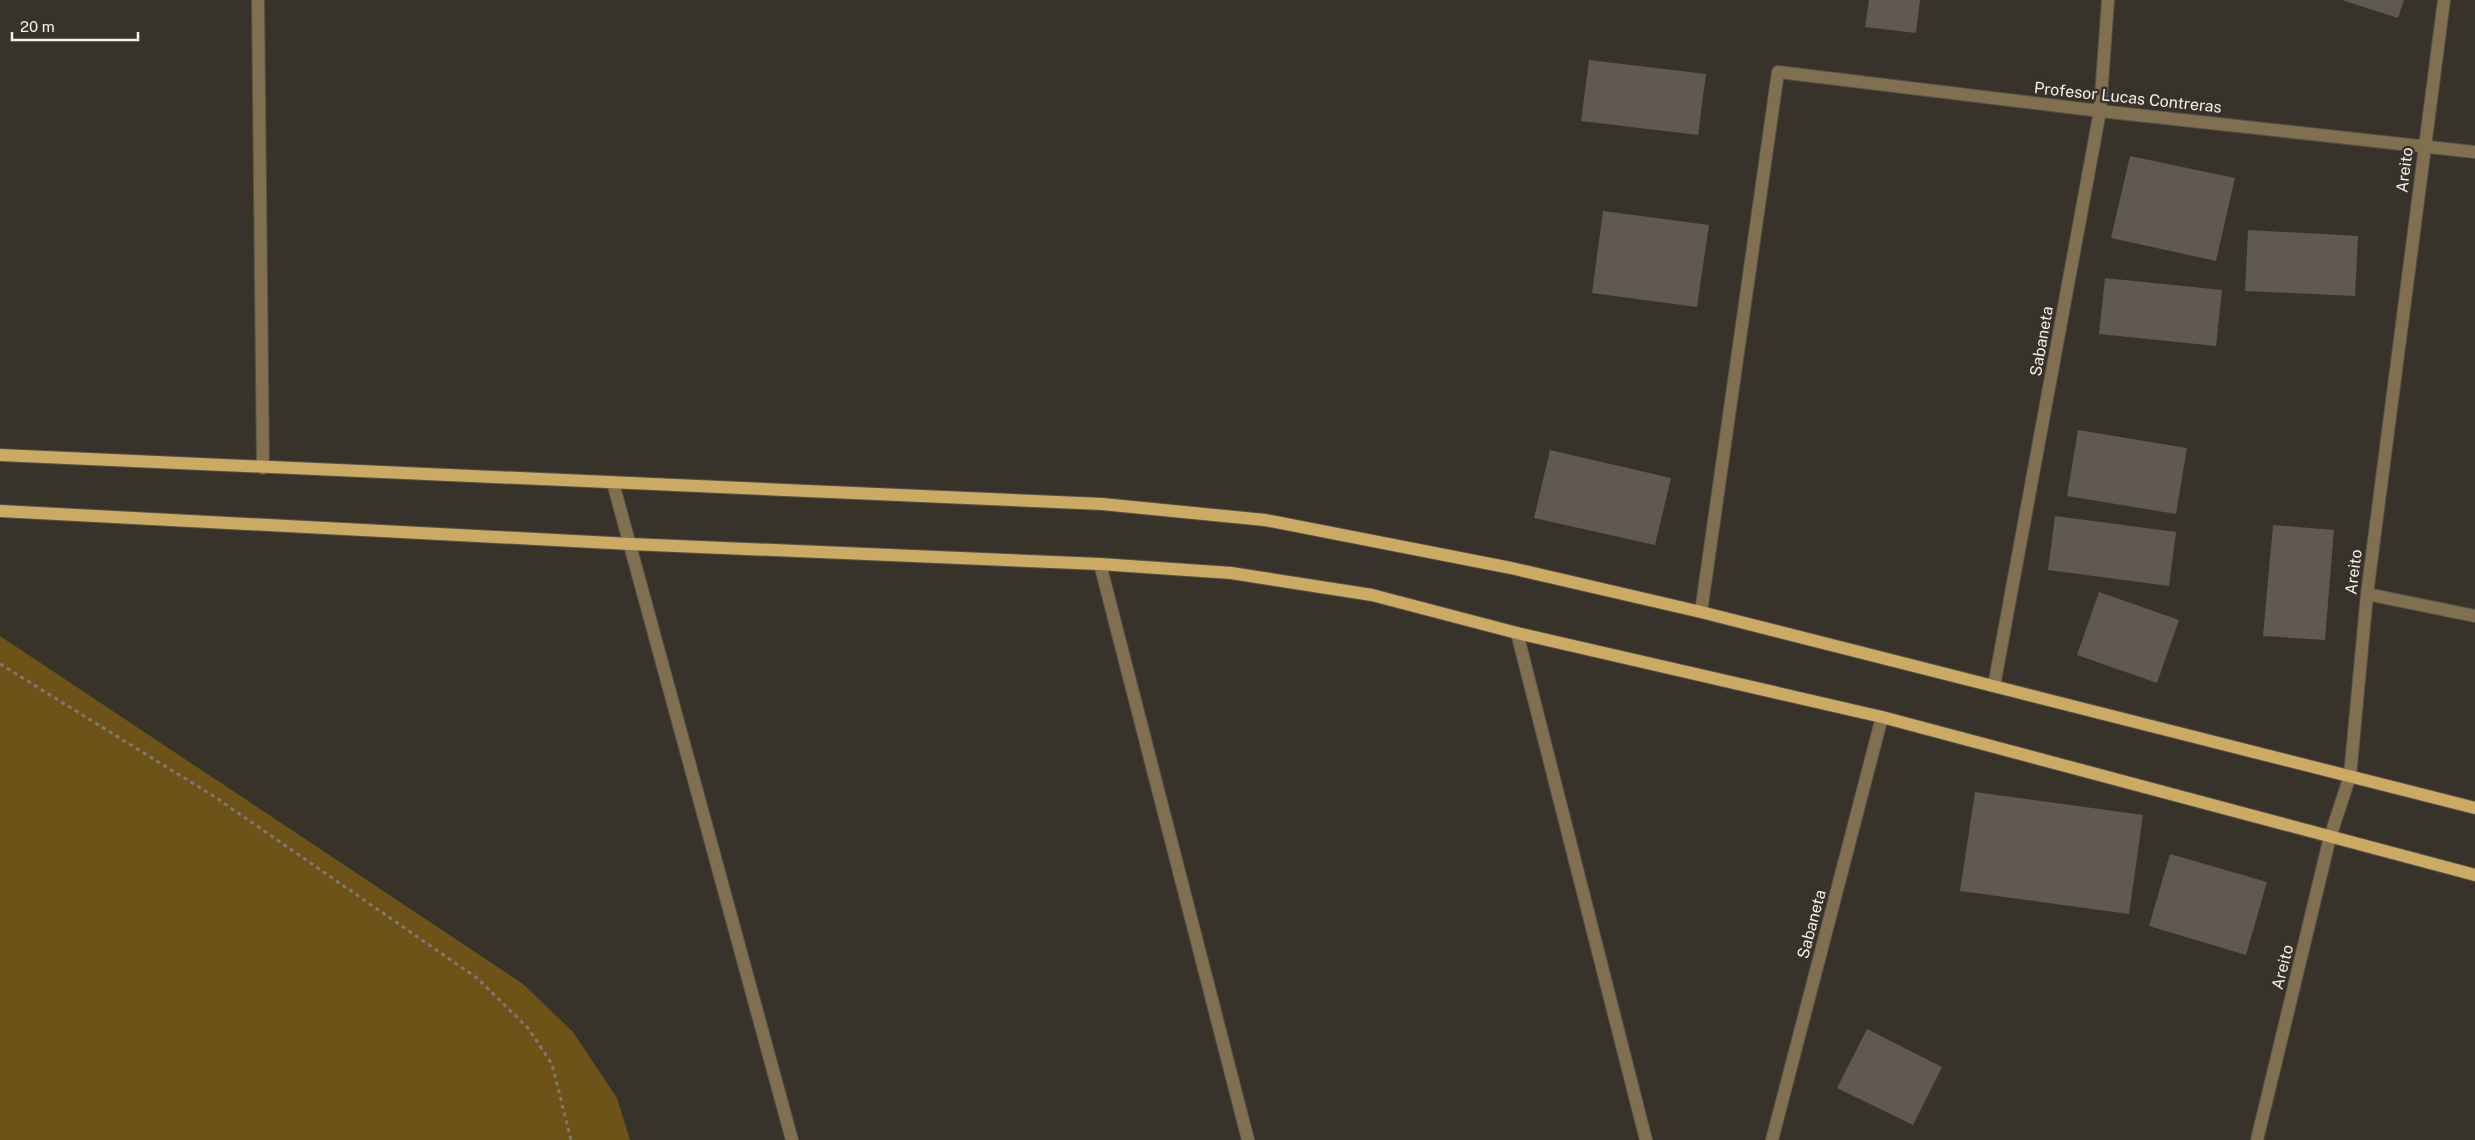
<svg xmlns="http://www.w3.org/2000/svg" width="2475" height="1140" viewBox="0 0 2475 1140" font-family="'Public Sans',sans-serif">
  <style>
    .green { fill: #6d5317 }
    .building { fill: #5f594f }
    .lines { fill: none; stroke-linecap: round; stroke-linejoin: round }
    .street-casing { stroke: #565149; stroke-width: 14 }
    .primary-casing { stroke: #565149; stroke-width: 14 }
    .path { stroke: #7e7971; stroke-width: 3; stroke-dasharray: 4 4; stroke-linecap: butt }
    .street { stroke: #81704f; stroke-width: 12 }
    .primary { stroke: #cdaa64; stroke-width: 12 }
    .labels { text-anchor: middle; stroke-width: 5; stroke-linejoin: round; paint-order: stroke }
    .street-label { font-size: 16px; fill: #f3f0ea; stroke: #38332a }
  </style>
  <rect width="100%" height="100%" fill="#38332a"/>
  <!-- green -->
  <path class="green" d="M0,636L523,984L573,1032L617,1098L630,1140H0Z"/>
  <!-- building -->
  <path class="building" d="M1869,0H1920L1916,33L1865,27Z
    M2342,0H2404L2398,18Z
    M1589,60L1706,74L1698,135L1581,121Z
    M2130,156L2235,178L2216,261L2111,238Z
    M1603,211L1709,225L1697,307L1592,293Z
    M2248,230L2358,236L2355,296L2245,291Z
    M2105,278L2222,290L2216,346L2099,334Z
    M2078,430L2187,448L2176,514L2067,496Z
    M1550,450L1671,478L1655,545L1534,518Z
    M2055,516L2176,532L2169,586L2048,570Z
    M2273,525L2334,530L2325,640L2263,636Z
    M2099,592L2179,620L2157,683L2077,655Z
    M1975,792L2143,815L2129,914L1960,891Z
    M2170,854L2267,882L2246,955L2149,926Z
    M1867,1029L1942,1067L1913,1125L1837,1088Z"/>
  <g class="lines">
    <!-- street casing -->
    <g class="street-casing">
      <path id="street" d="M258,0L263,468
        M613,483L792,1140
        M1100,564L1248,1140
        M2367,594L2475,616
        M1701,612L1778,72L2100,111L2475,152
        M1517,633L1646,1140
        M1994,686L2100,111L2108,0
        M1772,1140L1882,717
        M2257,1140L2330,837L2350,776L2367,594L2444,0"/>
    </g>
    <!-- primary casing -->
    <g class="primary-casing">
      <path id="primary" d="M0,455L1102,504L1265,520L1511,568L1701,612L2475,808
        M0,511L630,544L1100,564L1231,573L1372,595L1517,633L1882,717L2475,875"/>
    </g>
    <!-- path -->
    <path class="path" d="M0,664L215,797L477,978L528,1028L552,1064L571,1140"/>
    <!-- street -->
    <use href="#street" class="street"/>
    <!-- primary -->
    <use href="#primary" class="primary"/>
  </g>
  <g class="labels">
    <!-- street labels -->
    <g class="street-label">
      <text transform="translate(2128 97) rotate(6)" y="6">Profesor Lucas Contreras</text>
      <text transform="translate(2404 170) rotate(-83)" y="6">Areito</text>
      <text transform="translate(2041 341) rotate(-80)" y="6">Sabaneta</text>
      <text transform="translate(2353 572) rotate(-83)" y="6">Areito</text>
      <text transform="translate(1811 924) rotate(-75)" y="6">Sabaneta</text>
      <text transform="translate(2282 967) rotate(-76)" y="6">Areito</text>
    </g>
  </g>
  <!-- scale -->
  <path d="M12 32v8h126v-8" fill="none" stroke="#f3f0ea" stroke-width="2.5"/>
  <text x="20" y="32" font-size="15" fill="#f3f0ea" stroke="#38332a" stroke-width="4" paint-order="stroke">20 m</text>
</svg>
